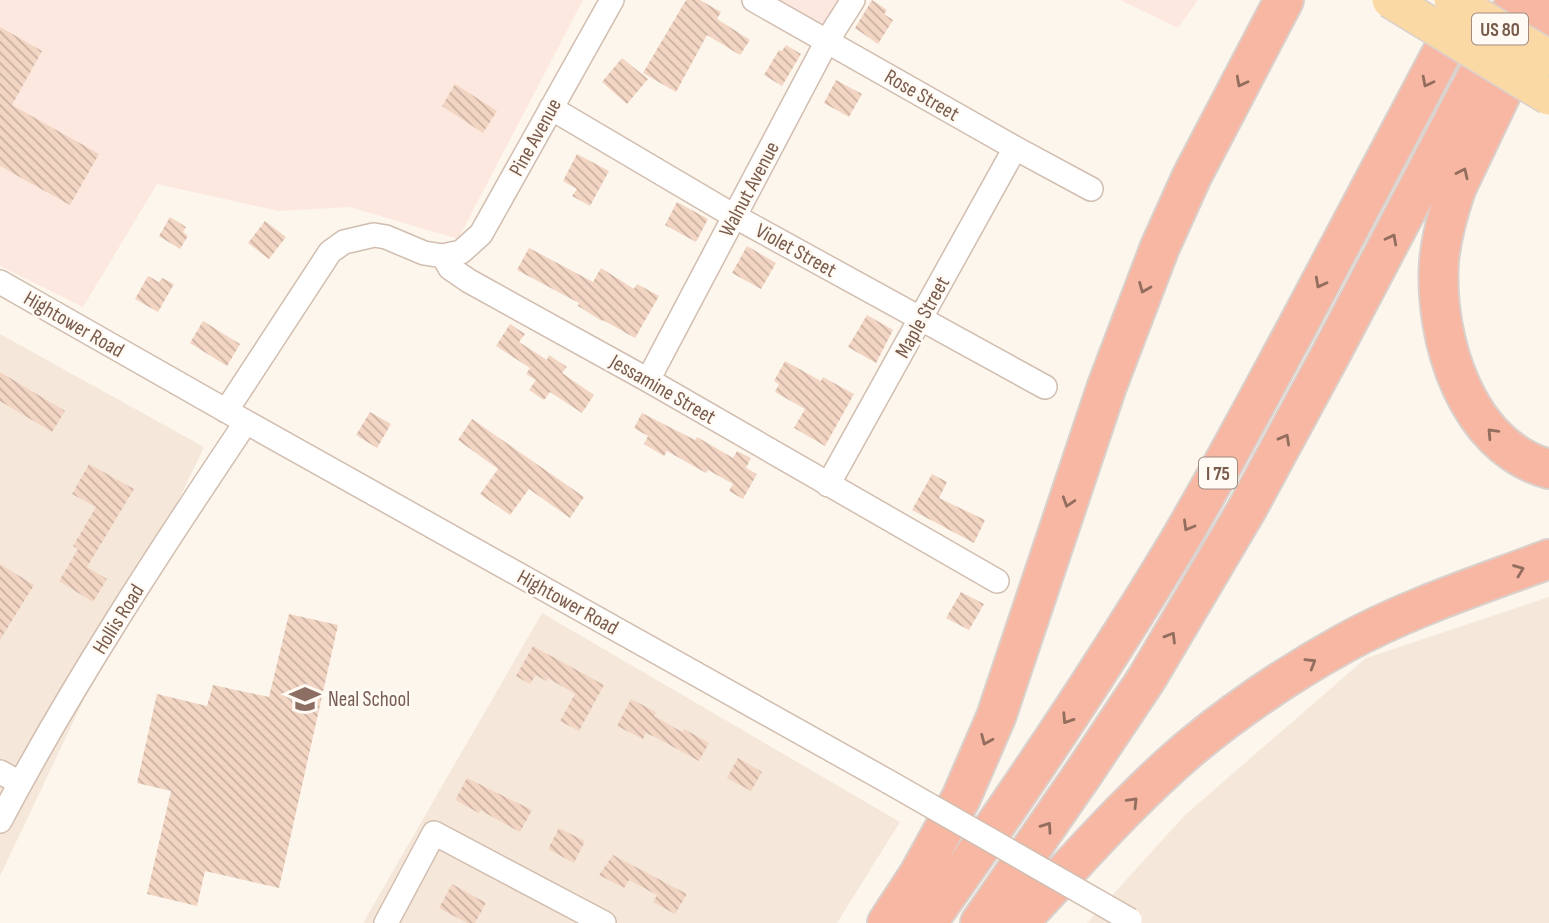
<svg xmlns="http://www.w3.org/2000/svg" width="1549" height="923" viewBox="0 0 1549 923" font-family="'Sofia Sans Condensed',sans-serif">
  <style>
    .residential { fill: #f5e8da }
    .commercial { fill: #fde8e0 }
    .building { fill: url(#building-back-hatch) }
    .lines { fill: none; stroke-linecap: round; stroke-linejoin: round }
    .minor-casing { stroke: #d1beb0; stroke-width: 26 }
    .motorway-casing { stroke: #dad1cd; stroke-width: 42 }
    .minor { stroke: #fff; stroke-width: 23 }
    .motorway { stroke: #f7b7a3; stroke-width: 38 }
    .minor-bridge-casing { stroke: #d1beb0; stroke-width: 26; stroke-linecap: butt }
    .primary-bridge-casing { stroke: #dad1cd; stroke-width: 38; stroke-linecap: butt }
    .minor-bridge { stroke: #fff; stroke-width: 23 }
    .primary-bridge { stroke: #fbd9a5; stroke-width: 35 }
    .oneway { stroke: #936e5e }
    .labels { text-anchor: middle; stroke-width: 5; stroke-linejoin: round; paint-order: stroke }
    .shield { fill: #fffaf3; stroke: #a28b7f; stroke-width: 2 }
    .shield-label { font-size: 19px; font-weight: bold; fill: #7a5c4d }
    .street-label { font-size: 21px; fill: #7a5c4d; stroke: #fffaf3 }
    .education-label { font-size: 21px; fill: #785e54; stroke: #fffaf3; text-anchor: start }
  </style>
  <defs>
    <pattern id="building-back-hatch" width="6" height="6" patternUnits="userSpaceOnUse" patternTransform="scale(1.75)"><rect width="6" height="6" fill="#f3d5c3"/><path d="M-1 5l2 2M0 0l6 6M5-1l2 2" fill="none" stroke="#cab0a1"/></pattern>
  </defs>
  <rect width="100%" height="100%" fill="#fdf6ec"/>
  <!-- residential -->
  <path class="residential" d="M0,334L204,447L0,876Z
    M1549,597V923H1087L1185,815L1366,658Z
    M542,613L900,822L837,923H363Z"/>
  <!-- commercial -->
  <path class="commercial" d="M0,0H583L458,239L350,207L279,211L157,184L83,307L0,266Z
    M749,0H862L833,54Z
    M1120,0H1198L1178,28Z"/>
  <!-- building -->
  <path class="building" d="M686,0H700L721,12L717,19L750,40L740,55L707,35L676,92L643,73Z
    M872,0L887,10L884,14L893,20L878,44L855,28Z
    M0,27L42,51L12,105L99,154L70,205L0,166Z
    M786,45L801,54L782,86L764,75L779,50L782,51Z
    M622,58L648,79L627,104L602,82Z
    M836,80L862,94L849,117L824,103Z
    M455,84L497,111L483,133L442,106Z
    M577,154L609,171L590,206L572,196L577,189L563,181Z
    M677,202L708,219L696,242L665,225Z
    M170,217L186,227L183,232L188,236L180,249L159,236Z
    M265,221L286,237L269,259L248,243Z
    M747,246L776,263L761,289L732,273Z
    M529,248L593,282L601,268L634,289L637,284L659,296L635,338L603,320L602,321L578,306L579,303L517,270Z
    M148,276L159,282L162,278L174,284L158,312L135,299Z
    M867,315L893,330L876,363L848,347Z
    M203,321L240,344L227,366L190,343Z
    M510,324L525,334L519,342L547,360L549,355L567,367L562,373L594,395L582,413L550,392L544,400L529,390L536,380L526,374L530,368L496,346Z
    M785,361L821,381L823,377L854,394L825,446L794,428L805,409L775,392L779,384L774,381Z
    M0,372L65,411L52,432L0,401Z
    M370,412L391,424L377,448L356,435Z
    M642,413L695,440L697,437L733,458L737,451L751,458L746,468L757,474L743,499L729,491L733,484L708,470L706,473L667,451L664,456L644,444L648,436L634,428Z
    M472,419L584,497L570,518L529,489L510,515L480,494L498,469L458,440Z
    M89,464L134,489L87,567L107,579L93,602L59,581L78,549L73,546L96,507L72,494Z
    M932,474L947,482L939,498L985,520L974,543L912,510Z
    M0,564L34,585L0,640Z
    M961,592L984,604L969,630L946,618Z
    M289,614L338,625L279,888L205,871L197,906L147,894L171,791L137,783L157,694L207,706L213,685L269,697Z
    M533,646L604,685L579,731L560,721L575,694L548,678L546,681L536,675L530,684L516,676Z
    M631,699L656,712L654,716L682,732L684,729L709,743L699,761L655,737L646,733L643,739L617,726Z
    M738,758L762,772L751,791L727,778Z
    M467,778L532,810L520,832L480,810L479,813L455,800Z
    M559,828L585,841L574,863L548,849Z
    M613,855L687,894L675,914L653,902L657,895L629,880L624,888L599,875Z
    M452,884L486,903L475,923H467L439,908Z"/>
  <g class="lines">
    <!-- minor casing -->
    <g class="minor-casing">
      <path id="minor" d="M754,0L1015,148L1091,189
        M551,108L734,216L1045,387
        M443,256L461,252L481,234L612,0
        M0,282L246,422L889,782
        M648,380L827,41L853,0
        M226,411L330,252L344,242L374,235L386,237L424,253L443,256L450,268L469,281L648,380L997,581
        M828,485L1015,148
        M0,772L20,783
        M0,821C73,683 159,552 246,422
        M386,923L434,833L604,923"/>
    </g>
    <!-- motorway casing -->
    <g class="motorway-casing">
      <path id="motorway" d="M1546,0L1456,189C1448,213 1441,237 1439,262C1434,339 1466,446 1549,469
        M887,923L919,874L961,798L996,717L1107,386L1160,247L1192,176L1284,0
        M927,923C1015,799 1100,673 1178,543C1220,472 1258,399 1297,327C1354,220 1411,113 1467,5
        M980,923L1085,771L1147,678L1247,509L1332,352L1517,0
        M1018,923C1074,864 1128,801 1189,749C1237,709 1289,674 1343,644C1408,608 1480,585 1549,559"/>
    </g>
    <!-- minor -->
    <use href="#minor" class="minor"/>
    <!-- motorway -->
    <use href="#motorway" class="motorway"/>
    <!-- minor-bridge casing -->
    <g class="minor-bridge-casing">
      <path id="minor-bridge" d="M889,782L1130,920"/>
    </g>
    <!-- primary-bridge casing -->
    <g class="primary-bridge-casing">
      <path id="primary-bridge" d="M1390,0L1549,97
        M1452,0L1549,58"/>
    </g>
    <!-- minor-bridge -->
    <use href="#minor-bridge" class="minor-bridge"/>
    <!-- primary-bridge -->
    <use href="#primary-bridge" class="primary-bridge"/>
  </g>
  <!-- one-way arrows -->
  <defs><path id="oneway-chevron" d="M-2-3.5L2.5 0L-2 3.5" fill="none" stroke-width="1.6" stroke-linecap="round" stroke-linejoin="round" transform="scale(1.75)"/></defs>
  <g class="oneway">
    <use href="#oneway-chevron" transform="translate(1241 82) rotate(118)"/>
    <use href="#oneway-chevron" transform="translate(1427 82) rotate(117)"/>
    <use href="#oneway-chevron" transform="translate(1463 173) rotate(-65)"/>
    <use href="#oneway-chevron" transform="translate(1392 239) rotate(-62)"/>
    <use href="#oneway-chevron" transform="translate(1320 283) rotate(118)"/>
    <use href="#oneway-chevron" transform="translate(1144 288) rotate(112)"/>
    <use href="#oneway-chevron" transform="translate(1492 433) rotate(-133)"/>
    <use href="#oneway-chevron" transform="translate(1285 439) rotate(-61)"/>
    <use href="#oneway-chevron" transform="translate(1068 502) rotate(108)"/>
    <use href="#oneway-chevron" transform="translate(1188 526) rotate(120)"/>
    <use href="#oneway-chevron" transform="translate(1519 570) rotate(-21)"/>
    <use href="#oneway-chevron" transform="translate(1171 637) rotate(-59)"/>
    <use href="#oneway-chevron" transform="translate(1311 663) rotate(-31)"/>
    <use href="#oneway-chevron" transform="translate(1067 719) rotate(123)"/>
    <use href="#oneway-chevron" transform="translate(986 740) rotate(113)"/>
    <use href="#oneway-chevron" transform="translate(1133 802) rotate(-46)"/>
    <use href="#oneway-chevron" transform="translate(1047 827) rotate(-55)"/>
  </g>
  <!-- icons -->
  <defs>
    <g id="school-bare" transform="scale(2.415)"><path d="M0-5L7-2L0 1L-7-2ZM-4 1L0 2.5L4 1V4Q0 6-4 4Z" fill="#8d6e63" stroke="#fffaf3" stroke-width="2.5" paint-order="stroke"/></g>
  </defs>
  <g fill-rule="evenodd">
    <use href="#school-bare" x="305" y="699"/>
  </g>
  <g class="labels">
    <!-- shield labels -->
    <g class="shield">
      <rect x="1472" y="13.5" width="56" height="31" rx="5"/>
      <rect x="1199" y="457.5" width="38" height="31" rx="5"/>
    </g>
    <g class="shield-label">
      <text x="1500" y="36">US 80</text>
      <text x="1218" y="480">I 75</text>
    </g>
    <!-- street labels -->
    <g class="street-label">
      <text transform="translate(922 95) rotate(30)" y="7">Rose Street</text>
      <text transform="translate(535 137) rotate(-61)" y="7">Pine Avenue</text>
      <text transform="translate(749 189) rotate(-62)" y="7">Walnut Avenue</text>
      <text transform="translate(796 250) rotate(29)" y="7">Violet Street</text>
      <text transform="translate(922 317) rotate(-61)" y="7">Maple Street</text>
      <text transform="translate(74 324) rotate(30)" y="7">Hightower Road</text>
      <text transform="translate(663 389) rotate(30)" y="7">Jessamine Street</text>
      <text transform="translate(568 602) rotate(29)" y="7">Hightower Road</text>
      <text transform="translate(118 619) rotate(-58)" y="7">Hollis Road</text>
    </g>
    <!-- education labels -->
    <g class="education-label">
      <text x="328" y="706">Neal School</text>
    </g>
  </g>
</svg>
